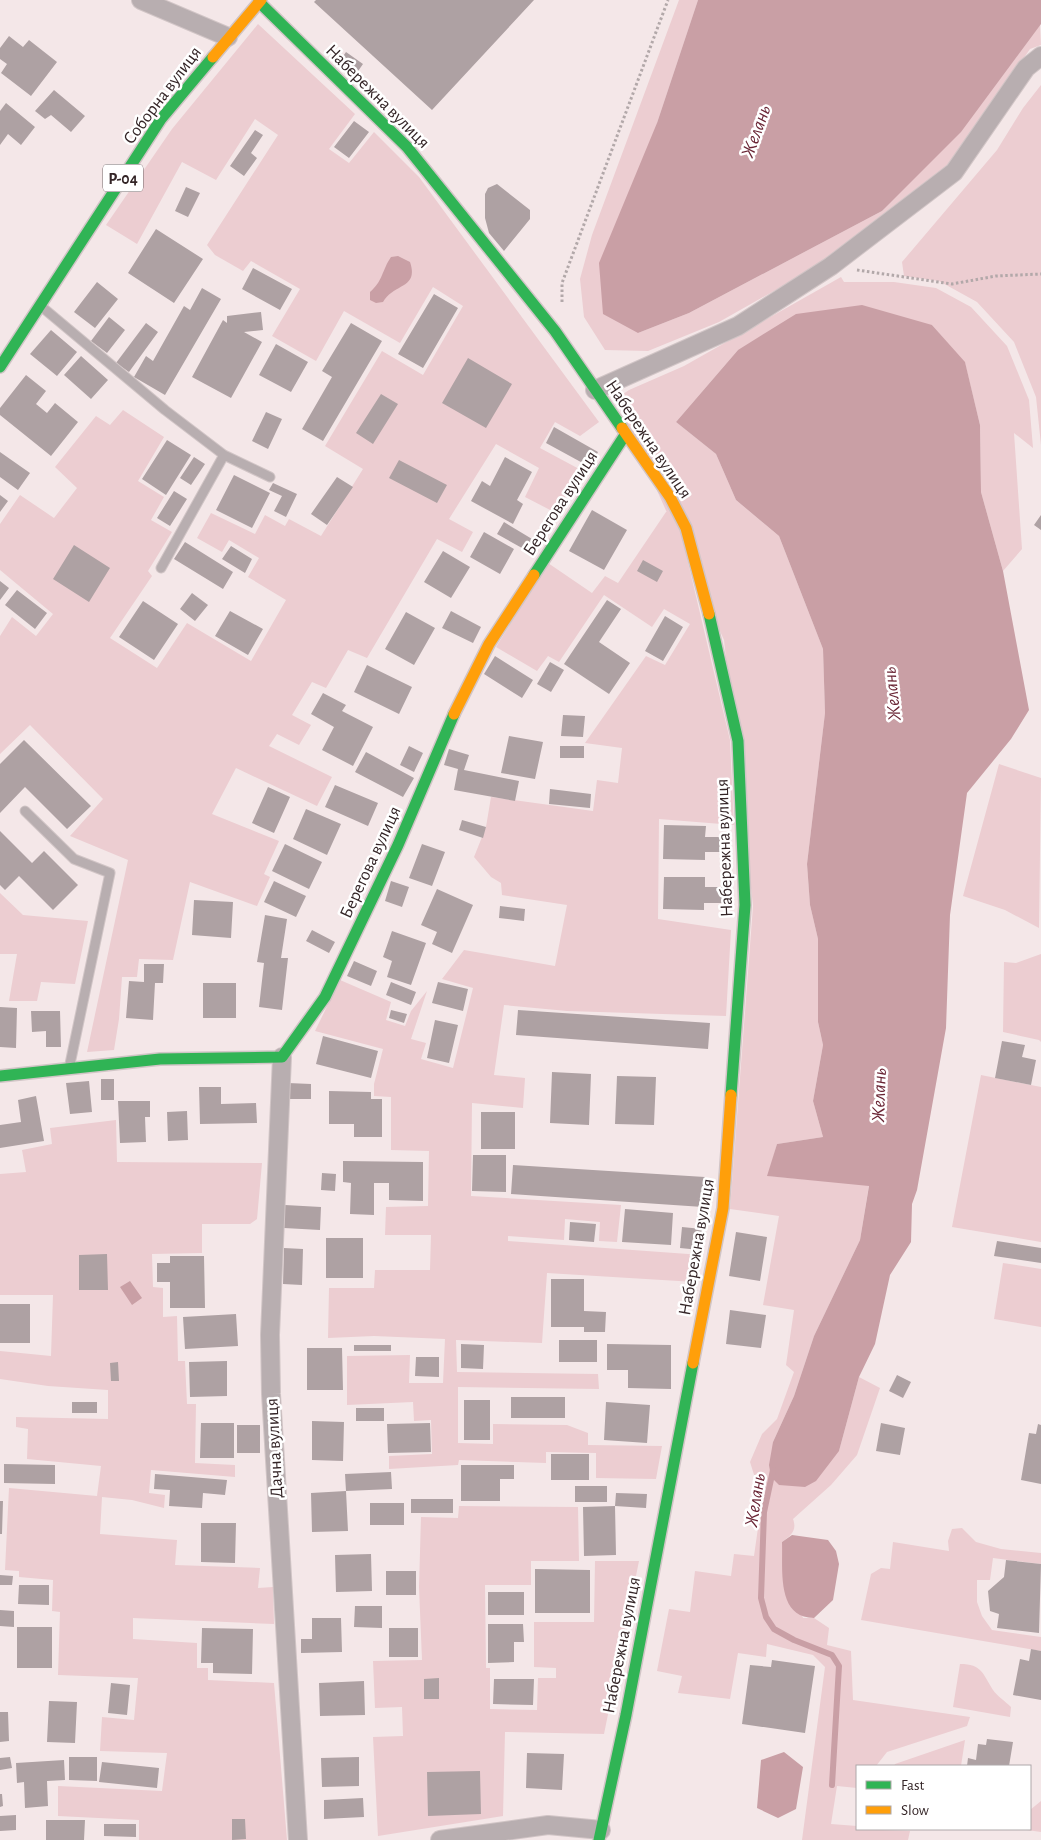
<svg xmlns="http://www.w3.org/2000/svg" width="1041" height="1840" viewBox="0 0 1041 1840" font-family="'Alegreya Sans',sans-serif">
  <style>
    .green { fill: #eccdd1 }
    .water { fill: #c99fa5 }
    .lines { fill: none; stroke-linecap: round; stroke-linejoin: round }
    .stream { stroke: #c99fa5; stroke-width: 6 }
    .building { fill: #aea1a3 }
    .lane-casing { stroke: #d1c5c6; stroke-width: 11 }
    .street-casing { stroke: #d1c5c6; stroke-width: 20 }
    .fast-casing { stroke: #d1c5c6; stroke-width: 14 }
    .slow-casing { stroke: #d1c5c6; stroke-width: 14 }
    .path { stroke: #b2a8a9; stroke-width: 3; stroke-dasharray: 2.5 2.5; stroke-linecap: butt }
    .lane { stroke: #b8aeb0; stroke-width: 9 }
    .street { stroke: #b8aeb0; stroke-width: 18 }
    .fast { stroke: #30b455; stroke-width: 11 }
    .slow { stroke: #ff9f0a; stroke-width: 11 }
    .labels { text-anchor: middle; stroke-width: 5; stroke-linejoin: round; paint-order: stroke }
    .shield { fill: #fff; stroke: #716668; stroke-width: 1 }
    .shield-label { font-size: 16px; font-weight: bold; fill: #342527 }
    .street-label { font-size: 18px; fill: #342527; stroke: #fff }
    .water-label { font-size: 19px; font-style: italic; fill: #692434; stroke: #fff }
  </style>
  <rect width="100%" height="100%" fill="#f4e7e8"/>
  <!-- green -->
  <path class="green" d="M679,0H698L657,123L638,333L689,313L882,211L1040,24L1041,45L1030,49L937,182L795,279L719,322L648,351L605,350L584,317L580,279L592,235Z
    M258,24L355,114L329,149L349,163L374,132L419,177L599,422L580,436L555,422L540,448L581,470L556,513L525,497L539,468L496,444L449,519L473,532L462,552L437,539L367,658L348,650L326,688L312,682L292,715L311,725L299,745L277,734L269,746L332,777L317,806L236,768L212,814L279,841L264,874L270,877L257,906L190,882L173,960L139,959L137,977H122L119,1019L114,1050L87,1052L128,860L70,836L103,799L30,725L0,754V636L12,617L36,636L53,614L0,570V524L20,495L54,518L77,488L55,467L96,416L110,425L123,410L164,437L138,481L164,497L151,520L172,532L148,571L152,576L110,638L157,668L187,623L251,661L286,600L248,577L259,558L229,540L222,552L197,538L211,513L255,534L265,515L285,526L289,519L321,536L363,469L325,446L382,351L423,375L463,306L433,287L400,343L344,311L316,361L272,336L300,289L251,261L243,271L215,255L207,245L278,135L255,119L216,180L182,162L137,244L106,225L172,129Z
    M1041,85V445L1036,397L1014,342L977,302L939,281L904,276L902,262L997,150L1023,108Z
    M841,277L844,282H894L936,288L971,307L1007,346L1029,400L1033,448L1014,433L1022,549L1003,571L981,492L980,425L965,363L932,325L738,350L676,422L716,454L736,500L779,536L823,649L825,713L807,864L810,905L818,939V1022L823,1045L813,1101L823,1137L777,1144L768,1176L869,1185L860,1240L814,1336L794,1396L773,1442L839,1451L859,1377L880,1388L857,1455L831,1485L793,1519C797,1530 792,1535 782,1542L803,1618H814L829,1628L827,1645L851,1651L853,1700L970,1717L967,1726L887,1752L876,1766H857V1788L837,1786L831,1824L857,1826V1829L910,1831L908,1840H802L825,1667L813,1655L767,1644L766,1657L738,1653L730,1699L678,1693L682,1676L657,1671L669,1609L690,1612L695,1571L731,1576L734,1554L754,1556L762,1500L750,1462L762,1434L777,1419L794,1372L786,1365L794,1310L763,1305L779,1216L730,1209L753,906L724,640L616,399L629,390L684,366Z
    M668,509L678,520L730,740L734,825L659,819L658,919L731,930L726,1016L567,1011L504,1005L494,1075L525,1078L523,1108L472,1103L471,1196L621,1205L617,1242L599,1241L600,1222L565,1219L564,1240L508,1236V1241L702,1255L695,1282L547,1273L542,1343L456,1340L457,1372L598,1374L599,1389L458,1387V1443L493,1444V1424L567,1425L588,1433V1445L662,1446L656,1479L596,1478V1453L546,1452V1463L459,1460L458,1465L389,1469V1456L432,1454L431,1420L414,1421L413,1402L347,1405V1356L410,1355L409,1383H443L445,1339L374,1336L328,1338L329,1288H374L375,1270H430L431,1235H385L386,1207L428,1206L429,1151L391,1150V1097L374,1096V1084L383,1049L315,1031L340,980L391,1002L386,1020L405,1026L411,1011L427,991L411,1039L426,1043L421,1059L453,1068L473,988L442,979L464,950L555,966L567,905L502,895L501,883L491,877L474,857L486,827L491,797L593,811L597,780L618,783L622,748L585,743L646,656L665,665L690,624L664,609L652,627L604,595L559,662L548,656L537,671L496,647L548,563L592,593L605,576L618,583Z
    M999,764L1041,778L1039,928L1005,910L963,896Z
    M0,893L23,915L88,921L75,984L41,982L37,1001H9L17,954H0Z
    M1041,954V1042L1039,1040L1003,1032L1004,962L1016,963Z
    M981,1075L1041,1087V1242L952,1227Z
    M116,1120L117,1162L262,1163L257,1219L250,1224H202V1253L152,1254L153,1287L163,1288V1317L177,1316L178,1361H185L187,1404H196L195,1463L235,1465V1477L151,1470L149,1493L165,1495L164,1508L132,1500L102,1497L100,1534L177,1540L175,1565L260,1568L258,1588L273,1587L274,1624L133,1618V1639L197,1643V1668H208V1680L274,1683L287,1840H139V1820L58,1816V1786L162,1791L167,1753L100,1751L102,1717L134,1720L138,1678L58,1675L60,1612L52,1611L53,1580L19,1577V1571L5,1570L9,1488L97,1496L101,1466L27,1459L28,1429L16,1427V1417L108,1419V1390L48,1386L0,1379V1351L51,1356L53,1295H0V1174L26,1172L22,1150L52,1144L50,1128Z
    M1003,1263L1041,1269V1327L994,1319Z
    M459,1506L578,1507L579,1561H531V1585H485L486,1668H490V1709L537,1710L538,1678H556V1668L534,1667V1622H594L595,1561H639L604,1734L505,1732L503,1816L378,1836L373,1737L403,1736L402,1707L375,1708L373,1661L422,1660L419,1587L421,1517L458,1518Z
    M962,1528L976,1542L1001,1549L1041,1553V1564L993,1558L990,1580H977V1602L982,1616L992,1630L1041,1637V1651L861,1620L871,1574L881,1568L890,1569L893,1542L949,1551L948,1541L952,1529Z
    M960,1664C982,1664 983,1674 993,1690C997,1696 1005,1701 1011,1707L1010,1717L953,1707Z
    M965,1740L961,1766H894L895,1764Z
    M1041,1801V1832L1020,1829H1030V1810Z"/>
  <!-- water -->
  <path class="water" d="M698,0H1041V24L961,132L882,211L689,313L638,333L603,314L599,263L657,123Z
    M398,256L410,262C419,289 394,283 383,302L376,303L370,300V292C383,281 382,270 391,257Z
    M862,305L932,325L965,362L980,425L981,492L1003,571L1029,710L1011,739L967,793L950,915L946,1028L917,1190L912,1204L911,1242L890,1275L875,1344L859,1377L839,1451L816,1481L805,1487L779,1485L771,1477L769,1465L773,1442L794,1396L814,1336L860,1240L869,1186L767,1176L777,1144L823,1137L813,1101L823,1045L818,1022V939L810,905L807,864L825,713L823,649L779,536L736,500L716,454L676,422L738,350L796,314Z
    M130,1281L142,1298L132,1305L120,1287Z
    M792,1535L828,1540L836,1551L839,1564L833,1600L814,1618C776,1618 783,1569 782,1542Z
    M784,1752L803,1767L796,1809L778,1818L757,1808L761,1760Z"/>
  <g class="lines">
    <!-- stream -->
    <path class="stream" d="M773,1470L764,1512L761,1598L766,1617L774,1629L794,1640L832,1655L839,1666L832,1785"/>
  </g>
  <!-- building -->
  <path class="building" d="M316,0H534L432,110L314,2Z
    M9,36L23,47L29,40L57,62L31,96L1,73L7,64L0,59V48Z
    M346,52L363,64L356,74L339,62Z
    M54,90L85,116L71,132L51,115L45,119L35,111Z
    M6,103L35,127L21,145L8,134L0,145V111Z
    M354,121L369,132L349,158L334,147Z
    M255,130L263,135L251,153L257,158L244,176L230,166Z
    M497,184L530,210V219L504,251L489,233L485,218V194L488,188Z
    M186,187L200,193L188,217L175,211Z
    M156,229L203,259L174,303L128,273Z
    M253,268L292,289L280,310L242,289Z
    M97,282L118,299L95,328L74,312Z
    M202,288L221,299L165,395L134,377L146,356L153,361L184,306L190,310Z
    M434,294L458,308L423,368L398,354Z
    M261,312L263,330L244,332L262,342L231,398L192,377L223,320L227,323V316Z
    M109,317L125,330L107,353L91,341Z
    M146,323L158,332L129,372L116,363Z
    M351,323L382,341L323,441L302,429L332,377L322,371Z
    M51,330L77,352L57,376L30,354Z
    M276,344L308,362L291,392L259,375Z
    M81,356L108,380L91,399L64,375Z
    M468,358L512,384L486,428L442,403Z
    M26,375L46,391L36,404L47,413L55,403L78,422L51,456L0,415V408Z
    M381,394L398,404L373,444L356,433Z
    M266,412L282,419L268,449L252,441Z
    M554,427L598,452L590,467L546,443Z
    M167,440L191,455L166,495L142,479Z
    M0,452L30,473L18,490L0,477Z
    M194,457L205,464L191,485L180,478Z
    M505,457L532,472L517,500L523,504L513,524L471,501L482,481L490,486Z
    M399,460L447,485L437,503L389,478Z
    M234,475L270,493L252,528L216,510Z
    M337,477L353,487L327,525L311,514Z
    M273,483L297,494L286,517L274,511L282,496L269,490Z
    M174,491L187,499L170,526L157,518Z
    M0,495L8,501L0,512Z
    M592,510L627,530L604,570L569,551Z
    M1041,515V530L1034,525Z
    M504,522L537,542L531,553L497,534Z
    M484,532L514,549L500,574L470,557Z
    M185,542L233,572L223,589L174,559Z
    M74,545L110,568L89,602L53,579Z
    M231,546L252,559L245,573L222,559Z
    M443,551L470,567L451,598L424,582Z
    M643,560L663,571L657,582L637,571Z
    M0,581L9,588L0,600Z
    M17,590L47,613L35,629L5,605Z
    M192,593L208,605L195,621L180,609Z
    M607,600L621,609L599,642L630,663L609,694L564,664Z
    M143,601L178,624L154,660L119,637Z
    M230,611L263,629L248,655L215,636Z
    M451,611L481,627L473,643L442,628Z
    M406,612L435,628L414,665L385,649Z
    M665,616L683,627L663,661L645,651Z
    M495,656L533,680L522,698L484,674Z
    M550,662L564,670L551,692L537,684Z
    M367,665L412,687L399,714L354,692Z
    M323,693L346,705L342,711L373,727L353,766L322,750L334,727L311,714Z
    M563,715L585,716L583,737L561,736Z
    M509,736L543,742L535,779L501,773Z
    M24,740L91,806L67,829L25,787L0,813V764Z
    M409,746L423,753L414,772L400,765Z
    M560,746H584V758H560Z
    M449,749L469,755L464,770L519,781L515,801L454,790L458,769L444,765Z
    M366,752L414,778L403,797L355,772Z
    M335,785L378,803L368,826L325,807Z
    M268,787L290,797L274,833L252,823Z
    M550,789L591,794L590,808L549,804Z
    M306,809L341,824L327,855L293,839Z
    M462,820L486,827L483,838L459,830Z
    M664,825L706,826L705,837H732V852H705V860L663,859Z
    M0,831L32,863L44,851L78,885L53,910L19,876L5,890L0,885Z
    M285,844L322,862L309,889L272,871Z
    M422,844L445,852L432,886L409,878Z
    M664,877H705V887H729V903H704V910L663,909Z
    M274,881L306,896L296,917L264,902Z
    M391,881L409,887L402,907L385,901Z
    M437,889L473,905L452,953L432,944L437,932L421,925Z
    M194,900L233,902L231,938L192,935Z
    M500,906L525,909L524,921L499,918Z
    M265,915L287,919L281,958H288L282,1010L259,1007L264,963L257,962Z
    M312,930L335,942L329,953L306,941Z
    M392,931L426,943L411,985L387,977L392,961L383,957Z
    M354,961L377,971L371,986L347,976Z
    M144,964H164L163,983H155L153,1020L126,1018L129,981L144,982Z
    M391,982L416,992L411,1005L386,995Z
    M438,982L468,989L463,1011L432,1003Z
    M203,983H236V1018H203Z
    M0,1007L17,1008L16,1048L0,1047Z
    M391,1010L407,1014L404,1023L389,1018Z
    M518,1010L710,1023L708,1049L516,1035Z
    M31,1011H60L61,1047H46V1031L32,1032Z
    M435,1020L458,1025L449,1063L427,1058Z
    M323,1036L378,1051L371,1078L316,1064Z
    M1002,1041L1025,1045L1022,1057L1036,1060L1031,1085L995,1078Z
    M552,1072L591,1074L589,1125L550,1123Z
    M617,1076L656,1077L654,1125L615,1124Z
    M101,1079H114V1100H101Z
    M89,1081L92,1112L70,1114L66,1083Z
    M288,1083L311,1084V1099H287Z
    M199,1087H221V1104L256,1103L257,1123L200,1124Z
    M329,1091L371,1092V1099H382V1137H354V1124H329Z
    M36,1096L44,1141L0,1148V1125L21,1122L18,1100Z
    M118,1101H150V1117H145L146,1142L120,1143Z
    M187,1111L188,1140L168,1141L167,1112Z
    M481,1112H515V1149H481Z
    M473,1155H506V1192L472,1191Z
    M343,1161L423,1162V1201L389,1200V1183H374V1215L350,1214L351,1183L343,1182Z
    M513,1165L705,1177L703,1207L511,1194Z
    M322,1173L336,1174L335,1191L321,1190Z
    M285,1205L321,1207L320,1230L284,1228Z
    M625,1209L673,1213L671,1245L622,1242Z
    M570,1222L596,1224L594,1242L569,1240Z
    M682,1227L702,1229L700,1250L680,1248Z
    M736,1232L767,1237L760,1281L729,1276Z
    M326,1238H363V1278H326Z
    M997,1241L1041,1248V1263L994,1256Z
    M284,1248L303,1249L302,1285L283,1284Z
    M107,1254L108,1290H79V1255Z
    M170,1256H204L205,1308H170V1282H157V1263H170Z
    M551,1279H584V1311L606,1312L605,1332H584V1327H551Z
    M0,1304H30V1343H0Z
    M730,1310L766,1315L761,1348L726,1344Z
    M236,1314L238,1346L185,1349L183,1317Z
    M559,1340H597V1362H559Z
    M461,1344L484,1345L483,1369L461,1368Z
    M607,1344L671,1345V1389L628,1388V1370H607Z
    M354,1345H391V1351H354Z
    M307,1348H342L343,1390H307Z
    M416,1357H439V1377L415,1376Z
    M227,1361V1396L190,1397L189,1362Z
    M118,1362L119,1381H111L110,1363Z
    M897,1375L911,1382L903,1398L889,1391Z
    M511,1397H565V1418H511Z
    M464,1400H490V1440H464Z
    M72,1402H97V1413H72Z
    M606,1402L650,1405L647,1443L604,1440Z
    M356,1408H384V1421H356Z
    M312,1421L344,1422L343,1461L312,1460Z
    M201,1423H234V1458H200Z
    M430,1423L431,1452L388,1453L387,1424Z
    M881,1423L905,1428L900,1455L876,1451Z
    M1038,1424L1041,1425V1484L1021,1480L1029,1433L1036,1434Z
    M237,1425H260V1453H237Z
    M551,1454H589V1480H551Z
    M4,1464L55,1465V1484L4,1483Z
    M461,1465H514V1479H500V1501H461Z
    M391,1472L392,1489L346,1491L345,1474Z
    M155,1474L227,1480L225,1495L203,1493L202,1508L169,1506L170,1490L154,1489Z
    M575,1486H607V1502H575Z
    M346,1491L348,1531L312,1532L311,1493Z
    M616,1493L647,1494L646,1508L615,1506Z
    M411,1499H453V1513H411Z
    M0,1501H3L2,1534H0Z
    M370,1503H404V1525H370Z
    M615,1506L616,1555L584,1556L583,1507Z
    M201,1523H236L235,1563L201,1562Z
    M371,1554L372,1591L336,1592L335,1555Z
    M1006,1560L1041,1564L1039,1633L997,1628L999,1614L990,1611L988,1591L1004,1577Z
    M535,1569L590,1570V1613H535Z
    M386,1571H416V1595H386Z
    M0,1575L13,1576L12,1585H0Z
    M19,1585H49V1605L18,1604Z
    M488,1592H524V1615H488Z
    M355,1606H382V1628L354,1627Z
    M0,1610L14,1611V1627L0,1626Z
    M312,1618H341L342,1652L301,1653V1639H312Z
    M488,1624H523L524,1642H514V1662L488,1663Z
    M17,1627H52V1668H17Z
    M202,1628L253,1629L252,1674L213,1673V1663H201Z
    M389,1628H418V1657H389Z
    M1031,1649L1041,1651V1700L1013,1695L1020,1659L1029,1661Z
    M772,1660L815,1666L805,1733L742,1724L750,1665L771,1667Z
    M439,1678V1699H424V1679Z
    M494,1679H534L533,1705L493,1704Z
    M364,1681L365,1715L320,1716L319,1683Z
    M111,1683L130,1685L127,1715L108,1713Z
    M49,1701L77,1702L75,1743L47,1742Z
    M0,1712H8L9,1741L0,1742Z
    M987,1739L1013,1742L1009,1766H967L968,1758L976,1760L978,1744L986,1745Z
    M527,1753L564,1754L562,1790L526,1788Z
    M10,1757L12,1768L0,1770V1758Z
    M69,1757H97V1781L69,1780Z
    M359,1757V1786L322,1787L321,1758Z
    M64,1760L65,1780L47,1781L48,1806L25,1808L24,1782L17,1783L16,1763Z
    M102,1762L159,1768L157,1788L99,1782Z
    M480,1771L481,1814L428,1816L427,1772Z
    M0,1794H2L3,1806L0,1807Z
    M363,1798L364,1817L324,1819V1800Z
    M16,1815V1830L0,1831V1816Z
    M232,1819H245L246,1839L232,1840Z
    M46,1820H85L84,1840H46Z
    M104,1824H136V1837L104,1836Z"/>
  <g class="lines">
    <!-- lane casing -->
    <g class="lane-casing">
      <path id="lane" d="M42,307L165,410L224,455L270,477
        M161,568L224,455
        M25,811L74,859L110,873L70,1064"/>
    </g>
    <!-- street casing -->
    <g class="street-casing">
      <path id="street" d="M141,0L228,37
        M595,390L738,326L831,266L954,172L1026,68L1041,56
        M282,1057L270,1335L271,1394L298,1840
        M440,1840L548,1825L601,1830"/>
    </g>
    <!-- fast casing -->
    <g class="fast-casing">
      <path id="fast" d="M259,2L407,147L555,331L622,428
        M0,367L161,119L213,57
        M534,575L625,435
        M709,614L738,741L745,905L731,1095
        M0,1076L160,1059L282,1057L325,997L398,845L454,714
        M599,1840L626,1715L693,1363"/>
    </g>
    <!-- slow casing -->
    <g class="slow-casing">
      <path id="slow" d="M213,57L261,0
        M622,428L670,497L686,528L709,614
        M454,714L489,644L534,575
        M693,1363L723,1208L731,1095"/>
    </g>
    <!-- path -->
    <path class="path" d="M857,270L952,284L996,276L1041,274
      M562,302V283L668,0"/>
    <!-- lane -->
    <use href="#lane" class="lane"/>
    <!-- street -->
    <use href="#street" class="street"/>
    <!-- fast -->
    <use href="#fast" class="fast"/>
    <!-- slow -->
    <use href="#slow" class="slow"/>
  </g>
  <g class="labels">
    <!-- shield labels -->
    <rect class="shield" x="103" y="164.5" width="40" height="27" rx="4"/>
    <g class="shield-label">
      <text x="123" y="184">Р-04</text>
    </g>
    <!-- street labels -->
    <g class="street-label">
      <text transform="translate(162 95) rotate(-53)" y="6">Соборна вулиця</text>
      <text transform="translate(378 96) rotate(45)" y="6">Набережна вулиця</text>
      <text transform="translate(649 439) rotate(56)" y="6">Набережна вулиця</text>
      <text transform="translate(560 503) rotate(-57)" y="6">Берегова вулиця</text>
      <text transform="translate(724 848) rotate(-92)" y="6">Набережна вулиця</text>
      <text transform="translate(370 862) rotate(-65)" y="6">Берегова вулиця</text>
      <text transform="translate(696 1247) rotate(-80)" y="6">Набережна вулиця</text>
      <text transform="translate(274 1448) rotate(-93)" y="6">Дачна вулиця</text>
      <text transform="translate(621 1645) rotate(-79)" y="6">Набережна вулиця</text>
    </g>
    <!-- water labels -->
    <g class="water-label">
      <text transform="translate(755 131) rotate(-70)" y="7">Желань</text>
      <text transform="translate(891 694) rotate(-96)" y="7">Желань</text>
      <text transform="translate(878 1095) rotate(-88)" y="7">Желань</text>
      <text transform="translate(754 1500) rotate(-81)" y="7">Желань</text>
    </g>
  </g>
  <!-- legend -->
  <rect x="856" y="1765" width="175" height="65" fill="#ffffff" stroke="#aea8a9"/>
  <rect x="866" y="1781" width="25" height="8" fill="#30b455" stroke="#aea8a9"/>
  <text x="901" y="1790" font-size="15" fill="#342527">Fast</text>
  <rect x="866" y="1806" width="25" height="8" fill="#ff9f0a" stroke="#aea8a9"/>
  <text x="901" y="1815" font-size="15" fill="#342527">Slow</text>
</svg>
